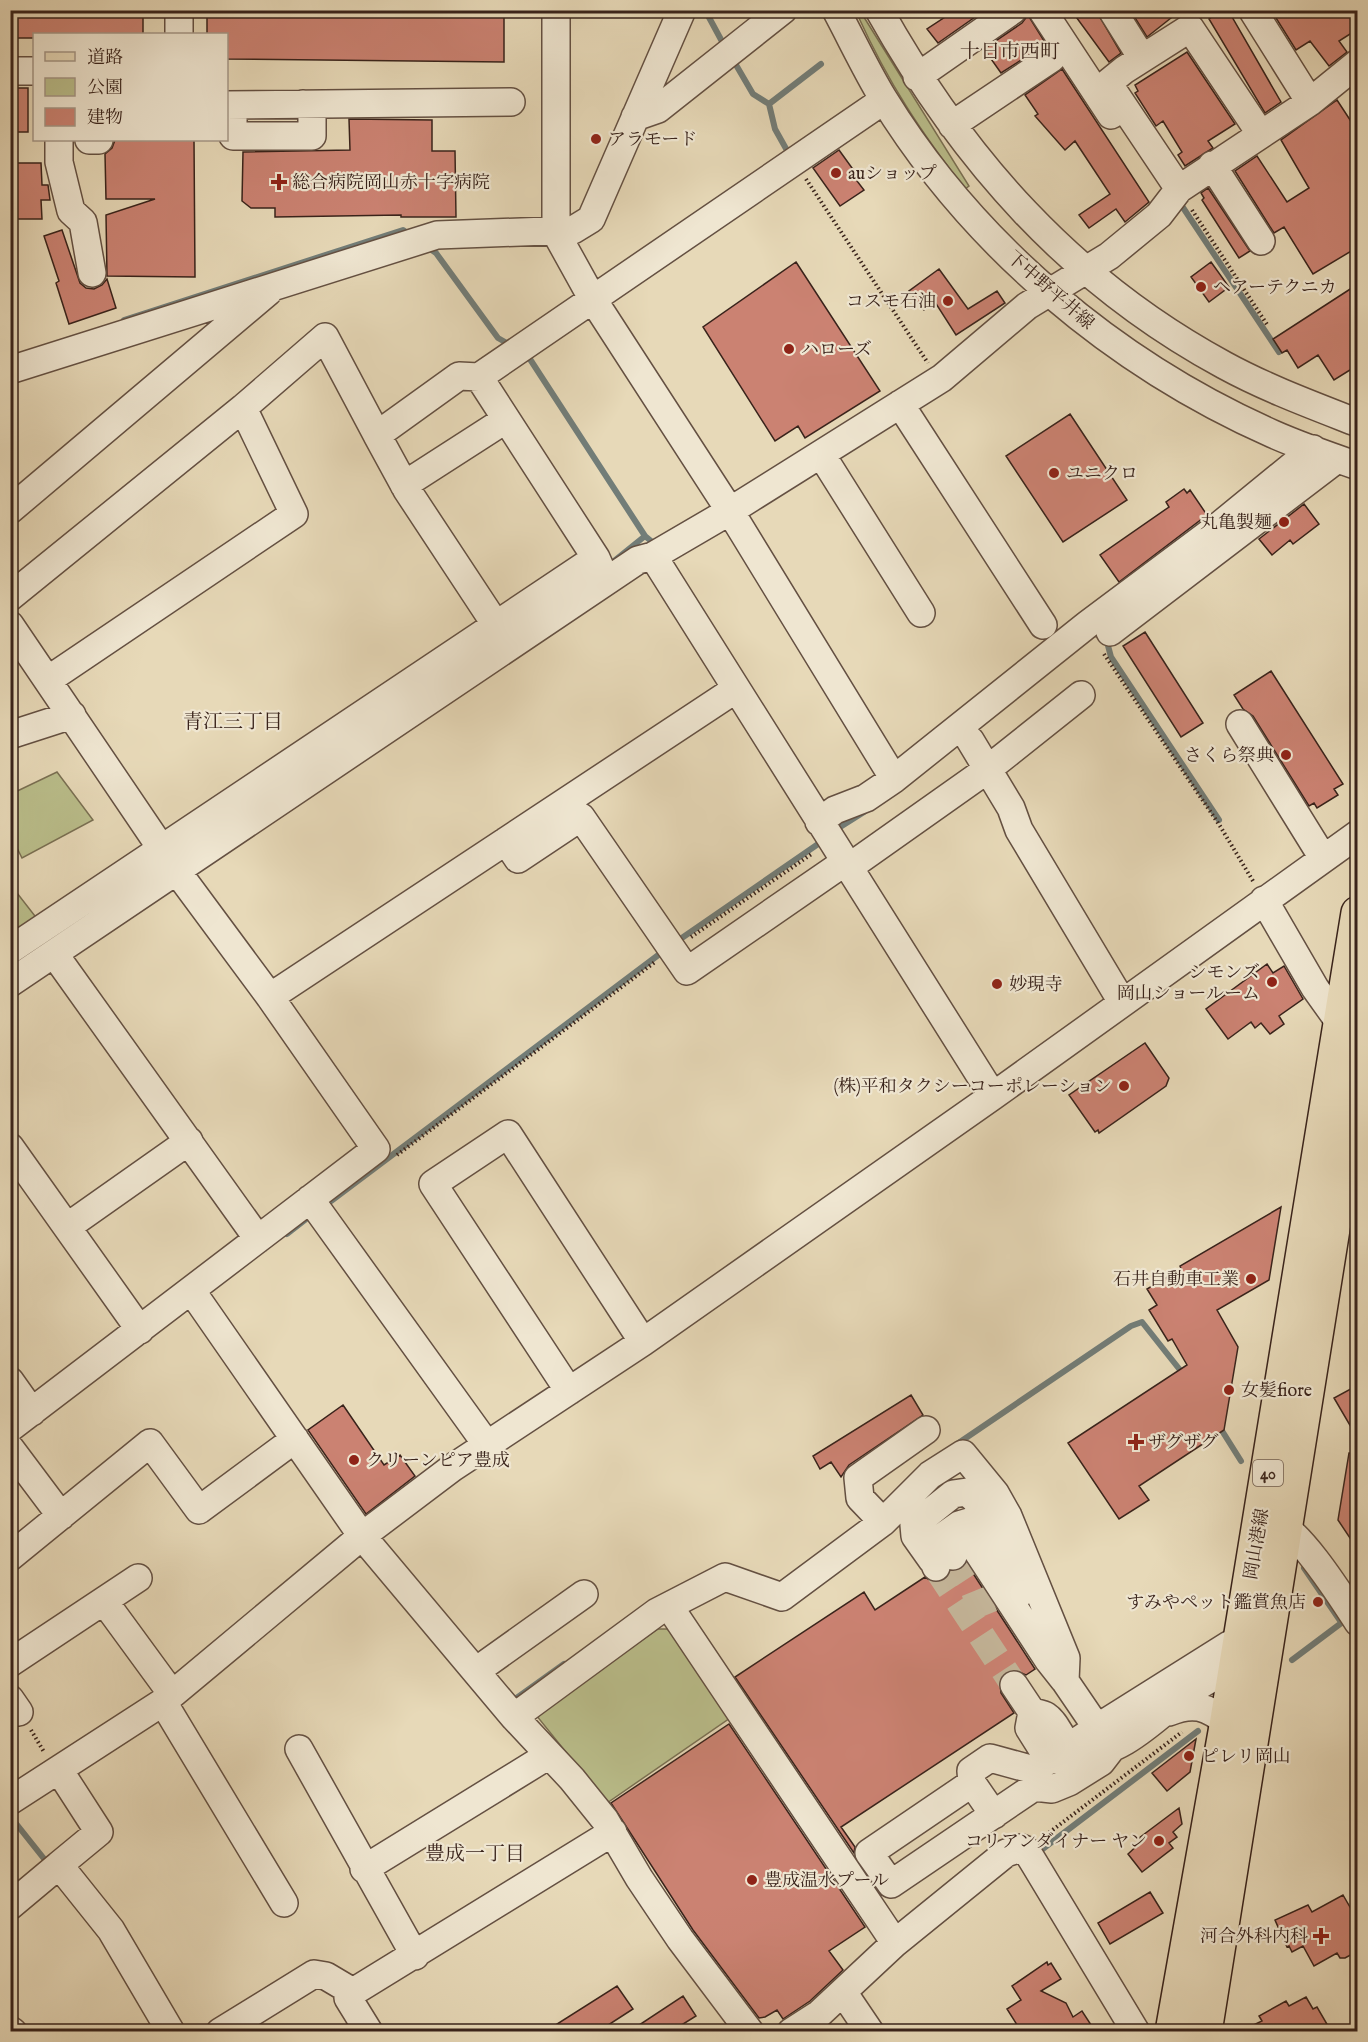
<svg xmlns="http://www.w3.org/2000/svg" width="1368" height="2042" viewBox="0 0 1368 2042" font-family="'IM FELL English','Noto Serif JP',serif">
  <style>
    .green { fill: #babe8b; stroke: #7a7053; stroke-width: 1.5 }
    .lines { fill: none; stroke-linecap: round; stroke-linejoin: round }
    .stream { stroke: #727d78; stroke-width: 6 }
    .building { fill: #cb8272; stroke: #39231b; stroke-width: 1.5 }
    .minor-tunnel { stroke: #c4b599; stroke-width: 27; stroke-dasharray: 27 14; stroke-linecap: butt }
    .minor-casing { stroke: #645042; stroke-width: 30 }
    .major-casing { stroke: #39231b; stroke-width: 36 }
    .path { stroke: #39231b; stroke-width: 4; stroke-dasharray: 1.5 3; stroke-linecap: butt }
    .minor { stroke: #efe6d1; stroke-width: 27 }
    .major { stroke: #e7d9b8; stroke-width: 33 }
    .poi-dot { fill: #8f2418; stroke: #efe6d1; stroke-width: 2 }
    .labels { text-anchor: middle; stroke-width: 4.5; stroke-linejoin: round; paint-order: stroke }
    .shield { fill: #efe6d1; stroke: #705e52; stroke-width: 1.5 }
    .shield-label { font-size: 16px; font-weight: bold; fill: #39231b }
    .poi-label { font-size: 18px; fill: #39231b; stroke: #efe6d1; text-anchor: start }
    .street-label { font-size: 18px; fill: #39231b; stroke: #efe6d1 }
    .neighbourhood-label { font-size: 20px; fill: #39231b; stroke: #efe6d1 }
  </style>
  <rect width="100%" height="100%" fill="#e7d9b8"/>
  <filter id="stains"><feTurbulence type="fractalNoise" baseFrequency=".00333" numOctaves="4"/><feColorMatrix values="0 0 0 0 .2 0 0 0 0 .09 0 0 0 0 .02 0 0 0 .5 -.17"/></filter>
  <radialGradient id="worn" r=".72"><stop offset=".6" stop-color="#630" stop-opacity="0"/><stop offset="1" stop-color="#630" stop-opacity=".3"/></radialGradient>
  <!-- green -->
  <path class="green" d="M862,14L969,186L965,189C920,131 889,84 858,16Z
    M57,772L93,820L22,858L11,836V794Z
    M10,884L42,925L10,945Z
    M658,1629H667L673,1634L730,1718L607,1803L536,1715Z"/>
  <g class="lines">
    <!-- stream -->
    <path class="stream" d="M705,10L725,47
      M732,58L753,94L769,104L775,129L789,154
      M769,104L821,64
      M1178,200L1279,352
      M426,246L436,253L498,338L512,346
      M124,320L403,230L410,235
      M526,353L645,536
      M614,561L645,536L657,546
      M1106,638L1111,657L1219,820
      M837,829L864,812
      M676,942L821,842
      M331,1201L665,950
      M287,1234L305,1220
      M1219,1426L1241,1461
      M957,1444L1131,1326L1142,1322L1184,1375
      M1304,1568L1341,1622
      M1350,1628L1358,1640
      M1292,1660L1348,1618
      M511,1702L564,1664
      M10,1816L49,1865
      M1036,1854L1198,1731"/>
  </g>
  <!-- building -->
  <path class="building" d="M10,10H143V34H34V38H10Z
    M207,10H504V62L226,59V34H207Z
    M940,10H985L938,43L927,29L945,17Z
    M1071,10H1096L1121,53L1109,62Z
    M1136,10H1181L1147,37L1132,13Z
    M1222,10H1228L1281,102L1265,113L1209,19Z
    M1271,10H1346L1358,29L1339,41L1347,52L1329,66L1310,41L1296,50Z
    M1028,15L1046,44L1001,73L984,49L1022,23Z
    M1187,52L1235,124L1208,141L1213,148L1185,166L1178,155L1182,152L1163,121L1156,126L1135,93L1138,91L1135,85Z
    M1062,69L1149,202L1125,222L1116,209L1089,228L1079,215L1110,194L1075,141L1065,150L1035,116L1038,114L1025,95Z
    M10,88H28V132H10Z
    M1337,100L1358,132V247L1313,274L1284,227L1274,233L1235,171L1257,156L1287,202L1309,188L1281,140Z
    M349,119L432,120V151H455L456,217H401V215L275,217V208H251L242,201L243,152L350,150Z
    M115,140H194L195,277L107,276L106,215L155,199H106L105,154L112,148Z
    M839,150L860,179L857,181L864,190L840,206L813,168Z
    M10,163H41L42,185H48L50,200H41L42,219H10Z
    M1208,188L1250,251L1239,258L1202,200L1204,198L1201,193Z
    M62,230L80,283L86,288L94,289L102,285L107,279L116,308L69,324L56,283L59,281L44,236Z
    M796,262L880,391L805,438L798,426L775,441L703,327Z
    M1211,262L1229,287L1209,302L1191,277Z
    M939,269L968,309L997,291L1005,303L956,335L935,302L924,310L909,291Z
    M1358,284V365L1334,380L1318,355L1298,368L1287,350L1282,353L1273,339Z
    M1070,414L1127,500L1063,542L1006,456Z
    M1184,489L1187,493L1190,490L1207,515L1119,582L1100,555L1169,507L1166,502Z
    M1304,504L1319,524L1293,544L1290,540L1272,555L1259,539Z
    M1145,632L1203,723L1181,737L1123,646Z
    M1271,671L1343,784L1334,789L1338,795L1317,808L1314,803L1309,806L1253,716L1243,709L1234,695Z
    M1267,964L1273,973L1284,966L1303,999L1279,1016L1284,1024L1270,1034L1261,1023L1255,1028L1251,1022L1228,1039L1206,1009Z
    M1145,1043L1169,1078L1166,1086L1099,1133L1098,1130L1095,1132L1069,1095Z
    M1281,1207L1269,1280L1217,1310L1238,1347L1224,1430L1139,1486L1149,1500L1119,1519L1068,1443L1187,1365L1172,1339L1168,1341L1149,1310L1157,1305L1147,1289L1181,1269L1180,1266Z
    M1358,1385V1439L1334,1398Z
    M911,1395L923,1415L849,1465L841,1477L831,1462L820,1469L813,1456Z
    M343,1405L384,1465L400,1455L415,1476L366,1514L308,1430Z
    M1349,1453L1358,1454V1550L1338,1520Z
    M967,1564L1035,1669L1026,1675L1012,1669L1005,1672L1000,1679L1001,1693L1014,1713L841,1827L855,1847L854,1853L735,1677L864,1592L875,1610L925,1577L933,1582H941L951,1571L960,1570Z
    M729,1724L865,1927L829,1951L843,1970L810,2001L783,2019L777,2010L765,2017L759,2018L693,1930L611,1803Z
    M1196,1739L1190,1772L1167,1791L1152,1773Z
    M1179,1808L1182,1824L1173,1832L1177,1837L1169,1843L1173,1848L1142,1872L1128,1854L1142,1841L1139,1838Z
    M1150,1892L1163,1913L1110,1944L1098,1923Z
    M1343,1895L1358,1921V1951L1345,1958H1340L1337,1953L1314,1966L1303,1946L1292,1952L1289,1946L1287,1947L1275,1920L1308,1905L1312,1912Z
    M1047,1962L1048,1965L1051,1963L1061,1979L1041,1991L1066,2003L1073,2017L1082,2011L1095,2031H1021L1007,2009L1021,2000L1012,1986Z
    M617,1986L633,2009L599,2031H546Z
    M683,1996L696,2016L672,2031H630Z
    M1306,1997L1313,2009L1317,2007L1331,2031H1241L1262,2021L1259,2016L1286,2001L1289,2006Z"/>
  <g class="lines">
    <!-- minor-tunnel -->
    <path class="minor-tunnel" d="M953,1556L972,1585L987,1622
      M936,1567L1014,1685"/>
    <!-- minor casing -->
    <g class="minor-casing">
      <path id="minor" d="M179,10V34
        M556,10V233L592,298L730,511L894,779
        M836,10C852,40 866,70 883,98C974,246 1115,364 1273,434C1300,446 1329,456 1358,466
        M879,10C963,160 1071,282 1224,365C1266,388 1312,405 1358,423
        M1042,10L1111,115
        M1112,10L1142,58
        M1253,11L1310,102
        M10,71H34
        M917,77L1013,10
        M226,105L511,102
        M233,105V136H312V113L303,104
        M635,117L658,109L783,10
        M952,125L1052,58
        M59,140V162L71,211L83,222L92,273
        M89,140H99
        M1212,165L1261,241
        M1179,189L1108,83L1124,70L1190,28L1260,133
        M10,370L437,235L573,230L591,219L682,10
        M479,377L596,558L603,574
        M900,404L1043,625
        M377,435L407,490L496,625
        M821,454L921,613
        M404,485L505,420
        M10,510L268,292
        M653,556L993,1096
        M10,597L243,408
        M10,625L176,870L270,997L376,1149L10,1428
        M1110,632L1337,459
        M48,680L294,514L243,408L325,337L377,435L459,376L479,377L884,100
        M1240,724L1323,858
        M10,735L72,715
        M970,740L1011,808L1019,830L1122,1002
        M819,822L835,810L866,798L894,779L1088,624L1215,529L1313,449
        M506,841L518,859L581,817L687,971L845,862
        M848,868L988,769L1081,695
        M1264,900L1315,988L1358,1048
        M10,950L596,558
        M55,955L258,1239
        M10,983L638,560L653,556L730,511L942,378L1027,306L1109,256L1159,215L1179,189L1310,102L1358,63
        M270,997L736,689
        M10,1147L140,1330
        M310,1199L487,1445
        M67,1227L189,1141
        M191,1290L362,1536L514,1717L572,1779L605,1820L639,1878L680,1939L750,2032
        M10,1381L32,1412
        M569,1391L433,1184L508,1134L643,1342
        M10,1448L61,1516
        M1273,1520C1300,1530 1341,1596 1358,1622
        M883,1522L860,1498L858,1478L926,1430
        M953,1556V1550L966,1542L972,1543L1049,1661L1064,1680
        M10,1557L150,1443L199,1510L295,1439
        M932,1560L915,1536L914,1525L953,1494L967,1492L977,1501L985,1529
        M936,1567L930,1552L935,1542L959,1525L969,1522L980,1525L1024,1591
        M104,1601L172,1694
        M669,1606L895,1943
        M10,1663L138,1578
        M476,1671L584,1594
        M1014,1685L1032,1712C1036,1713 1043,1714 1046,1716C1060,1725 1061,1747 1080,1752C1114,1760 1156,1718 1180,1699C1200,1683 1225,1670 1248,1660
        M10,1699L19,1712
        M163,1702L284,1903
        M1032,1712L1029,1728L1046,1755L1066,1763
        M1169,1712C1193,1702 1207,1706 1227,1723
        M514,1717L657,1612L725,1577L782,1597L883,1522L930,1475L963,1454L995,1493L1008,1516L1066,1658L1065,1681L1097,1728L1229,1645L1239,1643L1256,1650
        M299,1749L415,1956
        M59,1770L99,1832L59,1865L111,1930L171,2032
        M972,1783L869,1853L891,1884L1034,1787L1052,1789L1069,1782L1101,1762L1111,1749L1097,1728L1034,1770L990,1758L971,1771L972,1783L994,1815
        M10,1801L163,1702L362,1536L452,1468L643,1342L993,1096L1358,834
        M364,1869L549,1755
        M10,1906L59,1865
        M353,1992L348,1998L369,2032
        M843,1992L870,2032
        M10,2030L13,2032
        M220,2032L314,1974L326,1976L353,1992L613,1832
        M791,2032L819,2014L895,1943L1006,1853L1021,1848L1026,1850L1034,1863L1136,2032"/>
    </g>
    <!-- major casing -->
    <g class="major-casing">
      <path id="major" d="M1172,2032L1225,1732L1358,913
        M1205,2032L1358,1072"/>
    </g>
    <!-- path -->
    <path class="path" d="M806,179L928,363
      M1192,210L1268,326
      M1104,654L1220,826L1253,881
      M691,937L813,853
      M397,1155L655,962
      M31,1730L44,1752
      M1042,1838L1182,1732"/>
    <!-- minor -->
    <use href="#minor" class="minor"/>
    <!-- major -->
    <use href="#major" class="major"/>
  </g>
  <!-- markers -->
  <g class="poi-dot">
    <circle cx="596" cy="139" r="6"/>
    <circle cx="836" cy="173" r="6"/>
    <path d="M276 173h6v6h6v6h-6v6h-6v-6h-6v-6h6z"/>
    <circle cx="1201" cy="287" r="6"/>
    <circle cx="948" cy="301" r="6"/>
    <circle cx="789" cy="349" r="6"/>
    <circle cx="1054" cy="473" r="6"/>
    <circle cx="1284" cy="522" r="6"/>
    <circle cx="1286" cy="755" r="6"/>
    <circle cx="1272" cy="982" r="6"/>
    <circle cx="997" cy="984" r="6"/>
    <circle cx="1124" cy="1086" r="6"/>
    <circle cx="1251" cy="1279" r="6"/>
    <circle cx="1229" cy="1390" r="6"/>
    <path d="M1133 1433h6v6h6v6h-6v6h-6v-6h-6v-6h6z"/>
    <circle cx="354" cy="1460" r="6"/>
    <circle cx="1318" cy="1602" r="6"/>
    <circle cx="1189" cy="1756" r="6"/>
    <circle cx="1159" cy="1841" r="6"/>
    <circle cx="752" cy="1880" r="6"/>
    <path d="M1318 1927h6v6h6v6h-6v6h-6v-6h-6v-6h6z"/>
  </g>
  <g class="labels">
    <!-- shield labels -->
    <rect class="shield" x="1253" y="1460" width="30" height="26" rx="4.5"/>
    <g class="shield-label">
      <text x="1268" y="1479">40</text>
    </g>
    <!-- poi labels -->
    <g class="poi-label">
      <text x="608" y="145">アラモード</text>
      <text x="848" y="179">auショップ</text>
      <text x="292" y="188">総合病院岡山赤十字病院</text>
      <text x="1213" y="293">ヘアーテクニカ</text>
      <text x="936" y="307" text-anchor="end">コスモ石油</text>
      <text x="801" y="355">ハローズ</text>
      <text x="1066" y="479">ユニクロ</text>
      <text x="1272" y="528" text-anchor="end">丸亀製麺</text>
      <text x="1274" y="761" text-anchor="end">さくら祭典</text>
      <text x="1260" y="978" text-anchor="end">シモンズ<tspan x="1260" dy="21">岡山ショールーム</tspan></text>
      <text x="1009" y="990">妙現寺</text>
      <text x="1112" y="1092" text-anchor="end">(株)平和タクシーコーポレーション</text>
      <text x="1239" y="1285" text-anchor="end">石井自動車工業</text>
      <text x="1241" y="1396">女髪fiore</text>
      <text x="1148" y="1448">ザグザグ</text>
      <text x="366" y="1466">クリーンピア豊成</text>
      <text x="1306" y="1608" text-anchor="end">すみやペット鑑賞魚店</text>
      <text x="1201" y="1762">ピレリ岡山</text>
      <text x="1147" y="1847" text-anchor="end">コリアンダイナー ヤン</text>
      <text x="764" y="1886">豊成温水プール</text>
      <text x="1308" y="1942" text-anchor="end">河合外科内科</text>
    </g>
    <!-- street labels -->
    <g class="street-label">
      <text transform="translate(1051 290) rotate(41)" y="6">下中野平井線</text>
      <text transform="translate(1256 1544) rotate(-80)" y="6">岡山港線</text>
    </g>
    <!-- neighbourhood labels -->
    <g class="neighbourhood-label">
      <text x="1010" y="58">十日市西町</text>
      <text x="233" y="728">青江三丁目</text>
      <text x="475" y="1860">豊成一丁目</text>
    </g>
  </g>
  <!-- margin -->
  <rect width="1368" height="2042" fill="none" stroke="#e7d9b8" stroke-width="36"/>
  <rect x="12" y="12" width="1344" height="2018" fill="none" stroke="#39231b" stroke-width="3"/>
  <rect x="18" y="18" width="1332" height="2006" fill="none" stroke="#39231b" stroke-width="1.5"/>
  <!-- legend -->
  <rect x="33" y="33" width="195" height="108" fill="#efe6d1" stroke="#a69888" stroke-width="1.5"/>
  <rect x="45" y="52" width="30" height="9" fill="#e7d9b8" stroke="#a69888" stroke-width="1.5"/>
  <text x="87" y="63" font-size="18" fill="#39231b">道路</text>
  <rect x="45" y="78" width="30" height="18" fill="#babe8b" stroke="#a69888" stroke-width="1.5"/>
  <text x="87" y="93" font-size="18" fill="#39231b">公園</text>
  <rect x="45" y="108" width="30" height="18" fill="#cb8272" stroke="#a69888" stroke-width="1.5"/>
  <text x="87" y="123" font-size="18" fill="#39231b">建物</text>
  <rect width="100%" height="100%" filter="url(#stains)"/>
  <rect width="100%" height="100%" fill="url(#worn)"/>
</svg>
